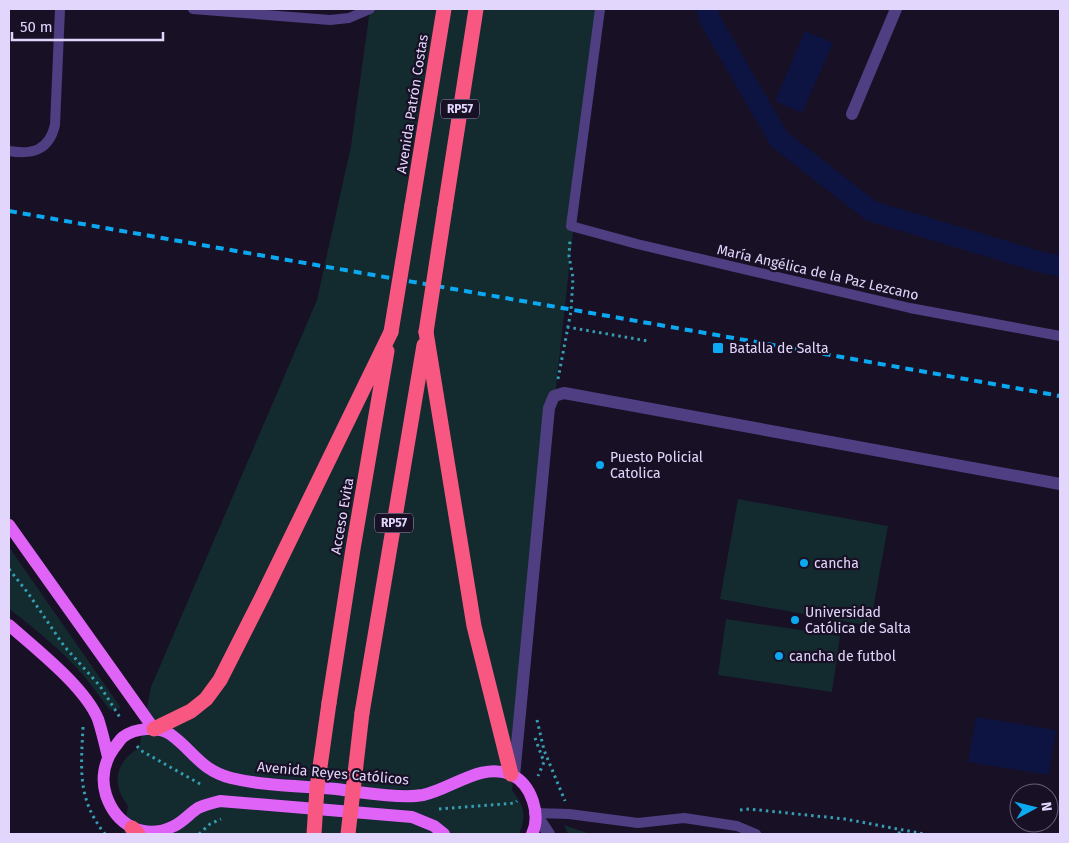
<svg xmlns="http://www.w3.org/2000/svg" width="1069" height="843" viewBox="0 0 1069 843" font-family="'Fira Sans',sans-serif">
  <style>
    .green { fill: #132a2f }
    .water { fill: #0d1441 }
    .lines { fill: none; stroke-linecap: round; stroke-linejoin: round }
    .canal { stroke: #0d1441; stroke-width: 21 }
    .path { stroke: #359eb2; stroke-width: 3; stroke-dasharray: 2.5 4; stroke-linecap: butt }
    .lane { stroke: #4f3e82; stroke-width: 10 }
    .street { stroke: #4f3e82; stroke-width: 12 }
    .primary { stroke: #e063f7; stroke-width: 12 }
    .highway { stroke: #f75781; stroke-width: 15 }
    .rail { stroke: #0ca9f3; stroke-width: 4; stroke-dasharray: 8 6; stroke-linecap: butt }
    .highway-bridge { stroke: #f75781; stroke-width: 15 }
    .poi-dot { fill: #0ca9f3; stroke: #181025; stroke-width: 2 }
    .labels { text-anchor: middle; stroke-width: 4.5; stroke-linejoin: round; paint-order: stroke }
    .shield { fill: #181025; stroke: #a69bbc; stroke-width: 1 }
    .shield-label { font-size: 12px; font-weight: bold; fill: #e3d6fd }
    .street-label { font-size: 14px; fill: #e3d6fd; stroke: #181025 }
    .poi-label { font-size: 14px; fill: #e3d6fd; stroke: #181025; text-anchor: start }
  </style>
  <rect width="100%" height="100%" fill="#181025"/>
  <!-- green -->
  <path class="green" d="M370,9H605L583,141L512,790C524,805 527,816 519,834H123L128,806C111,784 115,762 139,748L151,687L317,300L351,146Z
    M738,499L888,526L870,626L720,599Z
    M9,547L121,708L110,710C101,699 93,687 84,676C62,651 36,629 9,609Z
    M726,619L840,636L832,692L718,675Z
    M564,825L590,834H568Z"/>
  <!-- water -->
  <path class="water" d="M805,31L833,43L802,113L775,101Z
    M976,717L1056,730L1049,775L968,762Z"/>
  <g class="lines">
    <!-- canal -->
    <path class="canal" d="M707,9L710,20L779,139L871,211L1044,263L1060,266"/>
    <!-- path -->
    <path class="path" d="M567,327L648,341
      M558,379L571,311L573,278L569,256L570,240
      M9,569L28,593L64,646L100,686L121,719
      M537,720L544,750L565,801
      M83,727C81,769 77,799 105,834
      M535,738L544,762L538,776
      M137,746L140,750L202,785
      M439,809L515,803L517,801
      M740,810L749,809L845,819L924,834
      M199,834L210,824L221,819
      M899,834L900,828"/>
    <!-- lane -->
    <path class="lane" d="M193,9L330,20L349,18L370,9
      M600,9L571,226L637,244L910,308L1060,336
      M9,151C33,155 49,150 55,125L60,9
      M535,813L569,814L638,823L684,818L737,826L756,834"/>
    <!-- street -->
    <path class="street" d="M852,114L896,9
      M514,776L549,408L554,396L564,393L1060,484
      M535,813L549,834"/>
    <!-- primary -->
    <path class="primary" d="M9,525L154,729
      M9,625C36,649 84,686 98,719C102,731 105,744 108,757
      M444,834L434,826L412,817L220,801C213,803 205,805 198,808C190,813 183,822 174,826C144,841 116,825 106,795C101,779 104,762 114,748C117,745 120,739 123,737C135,728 158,726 170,734C193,750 200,770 231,778C264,786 301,786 336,789C359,792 401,799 423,795C452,789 482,761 512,775C532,785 541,815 532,834"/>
    <!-- highway -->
    <path class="highway" d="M412,205L444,9
      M445,208L476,9
      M426,332L474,626L511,774
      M329,703L353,549L387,351
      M362,713L424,345
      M154,729L191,711L206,699L220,680L264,593L391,332
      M132,828L138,834"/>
    <!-- rail -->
    <path class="rail" d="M9,211C359,273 710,333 1060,396"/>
    <!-- highway-bridge -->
    <path class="highway-bridge" d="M391,332L412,205
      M426,332L445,208
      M314,834L317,788L329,703
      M348,834L362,713"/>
  </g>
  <!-- markers -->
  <g class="poi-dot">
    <rect x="712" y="342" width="12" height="12" rx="2.5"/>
    <circle cx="600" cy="465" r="5"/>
    <circle cx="804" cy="563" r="5"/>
    <circle cx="795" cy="620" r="5"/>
    <circle cx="779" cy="656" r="5"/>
  </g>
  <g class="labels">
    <!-- shield labels -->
    <g class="shield">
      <rect x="441" y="99.5" width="38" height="19" rx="4"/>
      <rect x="375" y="513.5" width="38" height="19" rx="4"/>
    </g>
    <g class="shield-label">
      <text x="460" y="113">RP57</text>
      <text x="394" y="527">RP57</text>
    </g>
    <!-- street labels -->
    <g class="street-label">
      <text transform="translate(412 104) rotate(-81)" y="5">Avenida Patrón Costas</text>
      <text transform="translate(818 272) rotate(13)" y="5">María Angélica de la Paz Lezcano</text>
      <text transform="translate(342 516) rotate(-80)" y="5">Acceso Evita</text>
      <text transform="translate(333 773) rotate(5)" y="5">Avenida Reyes Católicos</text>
    </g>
    <!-- poi labels -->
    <g class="poi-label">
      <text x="729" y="353">Batalla de Salta</text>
      <text x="610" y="462">Puesto Policial<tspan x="610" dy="16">Catolica</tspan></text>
      <text x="814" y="568">cancha</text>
      <text x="805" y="617">Universidad<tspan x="805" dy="16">Católica de Salta</tspan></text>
      <text x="789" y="661">cancha de futbol</text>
    </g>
  </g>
  <!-- border -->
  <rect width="1069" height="843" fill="none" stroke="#e3d6fd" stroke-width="20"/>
  <!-- north arrow -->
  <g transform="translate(1034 808) rotate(83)"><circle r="24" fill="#181025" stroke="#695f7b"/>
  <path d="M0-4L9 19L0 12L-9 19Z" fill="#0ca9f3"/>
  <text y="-8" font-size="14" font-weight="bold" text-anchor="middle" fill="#e3d6fd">N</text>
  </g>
  <!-- scale -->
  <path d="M12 32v8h151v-8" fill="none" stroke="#e3d6fd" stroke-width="2.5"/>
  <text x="20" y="32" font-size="15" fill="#e3d6fd" stroke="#181025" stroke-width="4" paint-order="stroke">50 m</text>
</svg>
